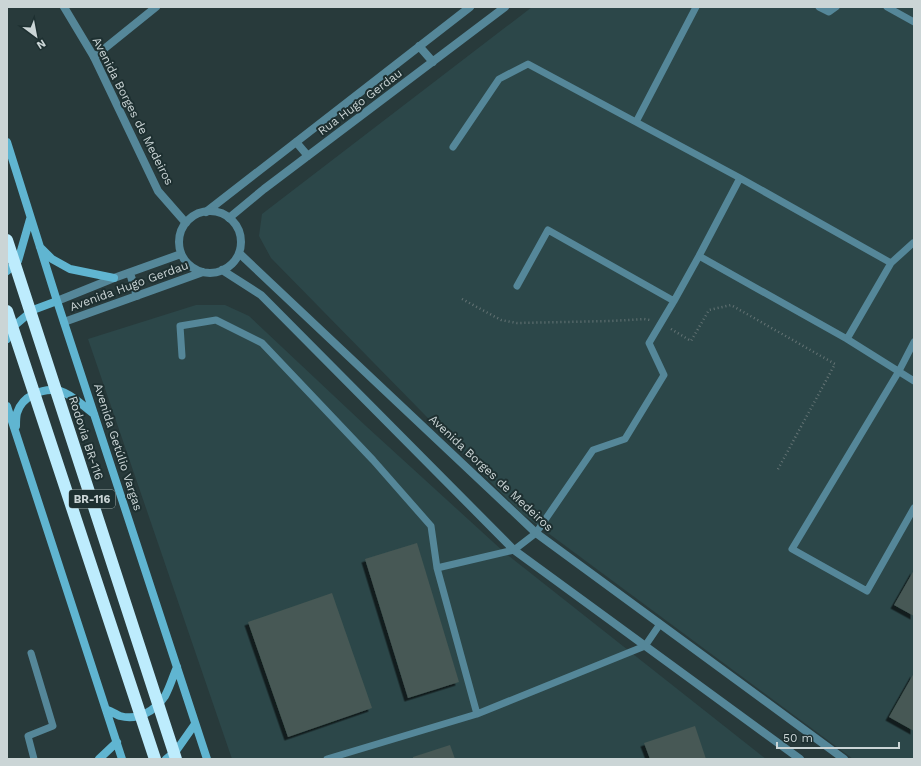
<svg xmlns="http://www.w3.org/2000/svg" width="921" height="766" viewBox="0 0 921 766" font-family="'Work Sans',sans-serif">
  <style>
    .built { fill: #2c4749 }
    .building { fill: #475854; filter: url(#shadow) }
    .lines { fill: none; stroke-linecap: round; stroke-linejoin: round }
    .path { stroke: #657475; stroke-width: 2.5; stroke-dasharray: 1 3; stroke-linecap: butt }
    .service { stroke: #558799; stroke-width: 7 }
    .minor { stroke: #558799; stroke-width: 8 }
    .tertiary { stroke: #558799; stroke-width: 8 }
    .secondary { stroke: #60b5d1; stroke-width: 8 }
    .motorway { stroke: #bdecfd; stroke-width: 12 }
    .labels { text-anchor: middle; stroke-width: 4; stroke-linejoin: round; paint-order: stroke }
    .shield { fill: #1e3031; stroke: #97a4a4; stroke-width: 1 }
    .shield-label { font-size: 11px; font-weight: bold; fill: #cbd5d6 }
    .street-label { font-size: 12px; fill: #cbd5d6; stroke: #1e3031 }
  </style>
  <defs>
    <filter id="shadow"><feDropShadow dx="-3.5" dy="3.5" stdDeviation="0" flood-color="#0009"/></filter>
  </defs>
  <rect width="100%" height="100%" fill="#283a3b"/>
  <!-- built -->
  <path class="built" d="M532,7H914V759H853L521,513L271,258L259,236L262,214Z
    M196,305H225L249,316L367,427L504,552L766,759H232L88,339Z"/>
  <!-- building -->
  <path class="building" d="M417,543L459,682L408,698L365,559Z
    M914,570V616L894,605Z
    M332,593L372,708L288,737L248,622Z
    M914,673V731L889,717Z
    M695,726L706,759H650L644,743Z
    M450,745L455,759H413V757Z"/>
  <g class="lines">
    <!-- path -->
    <path class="path" d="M462,299L501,320L517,323L611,321L644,319L650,320
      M671,329L691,341L709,310L731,305L835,364L777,471"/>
    <!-- service -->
    <path class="service" d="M819,7L829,12L836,7
      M887,7L914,22
      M636,122L696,7
      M453,147L499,79L528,64L740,178L891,263L913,243L914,244
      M699,256L847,339L891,263
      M517,286L548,230L674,301L699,256L740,178
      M847,339L914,381
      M914,342L899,371L792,549L867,591L914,508
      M182,356L180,326L216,320L262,343L373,460L431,526L437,568L514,550L536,533L593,450L625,439L664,375L649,343L674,301
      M437,568L477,714L645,646L660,624
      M31,653L53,726L28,736L34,759
      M327,759L477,714"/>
    <!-- minor -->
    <path class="minor" d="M419,46L433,62
      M94,57L156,7
      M296,142L308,156
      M206,212L470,7
      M229,218L264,189L505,7"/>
    <!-- tertiary -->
    <path class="tertiary" d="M64,7L94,57L158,191L186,223
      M179 242a31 31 0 1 1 62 0a31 31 0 1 1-62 0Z
      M239,253L536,533L844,759
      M222,270L261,295L514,550L800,759
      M130,273L137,296
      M57,301L114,278L181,254
      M64,322L203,272"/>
    <!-- secondary -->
    <path class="secondary" d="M7,142L57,301L94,414L207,759
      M40,247L52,259L70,269L114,278
      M7,271L18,261L30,219
      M7,339L14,326L33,310L57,301
      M7,406L122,759
      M16,426C16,422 16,417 17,413C22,396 43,387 60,391C72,394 84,407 94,414
      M106,709C110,711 115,714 120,716C138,721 155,711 165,696C170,687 173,676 177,667
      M99,759L117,742
      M166,759L176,751L195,724"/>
    <!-- motorway -->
    <path class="motorway" d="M7,240L176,759
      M7,311L155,759"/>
  </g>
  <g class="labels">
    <!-- shield labels -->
    <rect class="shield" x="69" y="490" width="46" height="18" rx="3"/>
    <g class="shield-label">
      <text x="92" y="503">BR-116</text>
    </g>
    <!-- street labels -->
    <g class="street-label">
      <text transform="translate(360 102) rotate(-37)" y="4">Rua Hugo Gerdau</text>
      <text transform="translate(133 111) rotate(63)" y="4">Avenida Borges de Medeiros</text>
      <text transform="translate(129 286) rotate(-20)" y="4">Avenida Hugo Gerdau</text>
      <text transform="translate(86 438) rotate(72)" y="4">Rodovia BR-116</text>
      <text transform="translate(118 447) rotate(72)" y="4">Avenida Getúlio Vargas</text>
      <text transform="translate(491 473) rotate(43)" y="4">Avenida Borges de Medeiros</text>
    </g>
  </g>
  <!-- border -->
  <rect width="921" height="766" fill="none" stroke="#cbd5d6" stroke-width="16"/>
  <!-- north arrow -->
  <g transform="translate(36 36) rotate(148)" stroke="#1e3031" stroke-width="3" paint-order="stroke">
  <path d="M0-3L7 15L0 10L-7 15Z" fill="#cbd5d6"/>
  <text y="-6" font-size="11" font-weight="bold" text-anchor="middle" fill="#cbd5d6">N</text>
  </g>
  <!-- scale -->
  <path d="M777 742v6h122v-6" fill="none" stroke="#cbd5d6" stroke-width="2"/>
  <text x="783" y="742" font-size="12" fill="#cbd5d6" stroke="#1e3031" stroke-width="3" paint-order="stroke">50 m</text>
</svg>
